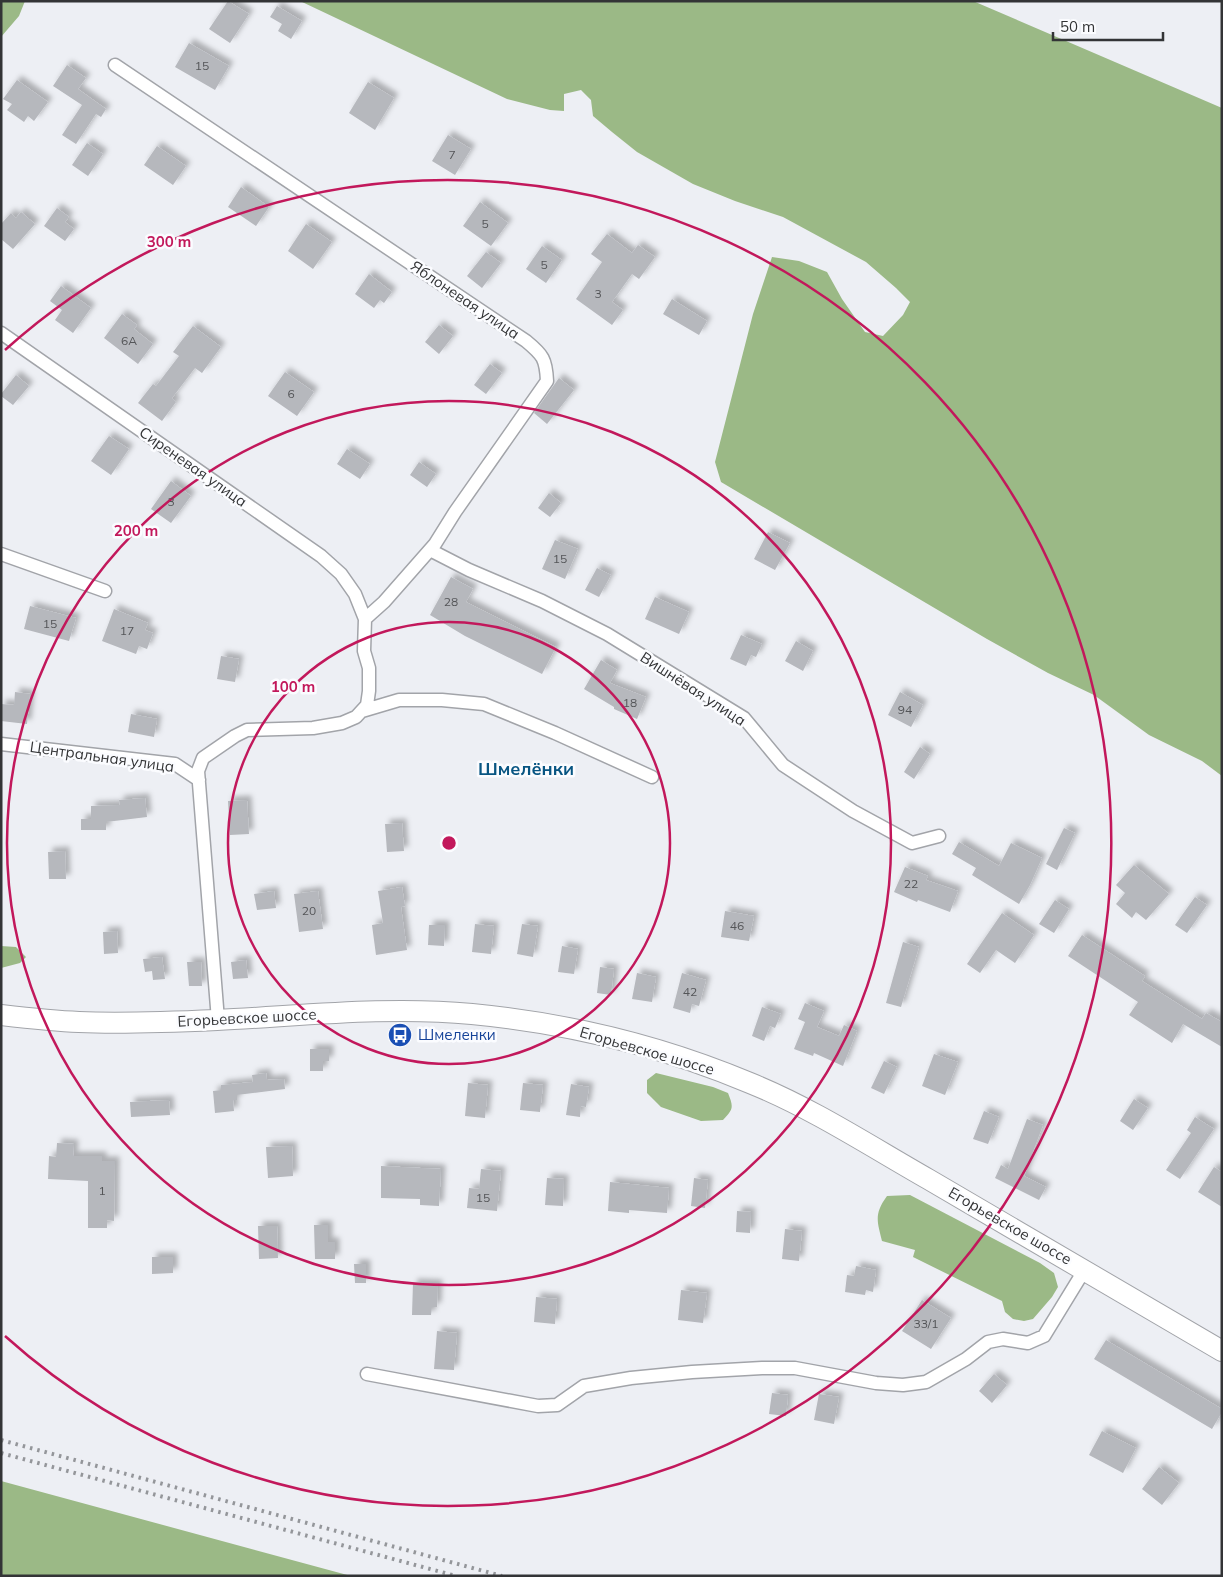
<svg xmlns="http://www.w3.org/2000/svg" width="1223" height="1577" viewBox="0 0 1223 1577" font-family="Mulish,sans-serif">
  <style>
    .forest { fill: #9bb986 }
    .building { fill: #b6b8bd; filter: url(#shadow) }
    .lines { fill: none; stroke-linecap: round; stroke-linejoin: round }
    .minor-casing { stroke: #a2a4a9; stroke-width: 15 }
    .primary-casing { stroke: #a2a4a9; stroke-width: 22 }
    .minor { stroke: #fff; stroke-width: 12 }
    .primary { stroke: #fff; stroke-width: 20 }
    .rail { stroke: #94969a; stroke-width: 4; stroke-dasharray: 2.5 5; stroke-linecap: butt }
    .ring { fill: none; stroke: #c2185b; stroke-width: 2.5 }
    .labels { text-anchor: middle; stroke-width: 5; stroke-linejoin: round; paint-order: stroke }
    .number-label { font-size: 12px; fill: #545558 }
    .street-label { font-size: 15px; fill: #333436; stroke: #fbfcff }
    .transit-label { font-size: 15px; fill: #164399; stroke: #fbfcff; text-anchor: start }
    .quarter-label { font-size: 18px; font-weight: bold; fill: #085582; stroke: #fbfcff }
    .centre { fill: #c2185b; stroke: #fbfcff; stroke-width: 2.5 }
    .ring-label { font-size: 15px; text-anchor: middle; font-weight: bold; fill: #c2185b; stroke: #fbfcff; stroke-width: 5; stroke-linejoin: round; paint-order: stroke }
  </style>
  <defs>
    <filter id="shadow"><feDropShadow dx="4.5" dy="-4.5" stdDeviation="2.5" flood-color="#0004"/></filter>
  </defs>
  <rect width="100%" height="100%" fill="#edeff4"/>
  <!-- forest -->
  <path class="forest" d="M1,1H25L19,16L1,37Z
    M300,1H973L1222,108V776L1202,761L1149,735L1094,695L1048,673L987,639L721,482L715,462L753,314L772,257L799,261L827,272L842,299L865,332L883,336L903,315L910,302L896,288L866,262L783,217L735,201L693,184L637,152L612,132L593,116L591,100L581,90L564,94V111L550,110L507,99Z
    M1,946L16,947L26,957L20,963L1,968Z
    M656,1073L713,1087L728,1093C734,1108 733,1109 723,1120L701,1121L661,1107L647,1093V1080Z
    M910,1195L1040,1263L1054,1273L1058,1287L1052,1297L1033,1319L1024,1321L1013,1319L1005,1312L1002,1301L913,1257L915,1250L882,1241C877,1221 874,1214 887,1196Z
    M1,1481L351,1576H1Z"/>
  <!-- building -->
  <path class="building" d="M228,1L249,14L230,43L209,29Z
    M277,6L302,21L291,39L278,31L282,24L270,17Z
    M189,43L229,66L215,90L175,67Z
    M67,65L86,78L78,89L106,109L101,117L96,114L76,144L62,135L82,105L53,86Z
    M17,80L48,102L34,121L28,116L24,122L7,110L12,104L3,99Z
    M368,82L394,98L375,130L349,113Z
    M448,135L471,149L455,175L432,161Z
    M87,143L103,154L88,176L72,165Z
    M157,146L186,166L173,185L144,165Z
    M241,187L269,207L256,226L228,207Z
    M480,202L508,223L491,246L463,226Z
    M57,208L69,217L65,222L74,229L65,241L44,226Z
    M21,212L35,224L13,249L1,239V224L11,213L16,218Z
    M306,224L332,242L313,269L288,251Z
    M607,234L632,253L638,245L655,257L639,279L632,274L612,302L623,310L612,325L576,299L602,262L591,254Z
    M542,246L562,260L546,283L526,269Z
    M486,252L501,263L482,288L467,276Z
    M369,274L392,292L384,303L380,300L374,308L355,294Z
    M61,286L91,308L73,333L55,320L62,310L50,301Z
    M672,299L707,321L699,335L663,314Z
    M122,314L137,325L134,329L153,344L138,364L104,338Z
    M439,325L453,336L439,354L425,342Z
    M193,326L221,347L202,373L195,368L172,398L176,402L162,421L138,403L153,384L156,386L179,356L173,352Z
    M490,364L502,373L486,394L474,385Z
    M285,372L314,392L297,416L268,396Z
    M16,375L29,386L13,405L1,396V394Z
    M559,378L574,390L547,424L534,413Z
    M109,436L129,449L111,475L91,461Z
    M347,449L370,464L360,479L337,464Z
    M419,462L436,474L427,487L410,475Z
    M171,481L191,496L171,523L151,509Z
    M549,493L561,503L550,517L538,508Z
    M768,532L790,543L775,570L754,559Z
    M555,540L578,549L565,579L542,569Z
    M597,568L611,575L599,597L585,590Z
    M451,577L473,589L466,602L556,647L542,674L465,636L430,615Z
    M655,597L689,612L679,634L645,619Z
    M30,606L76,618L69,641L24,629Z
    M114,609L148,623L145,630L153,633L147,649L139,646L136,654L102,641Z
    M741,635L762,644L756,657L751,655L746,666L730,659Z
    M796,641L813,651L803,671L785,661Z
    M221,656L239,659L235,682L217,679Z
    M601,660L617,670L610,683L646,697L637,719L614,709V707L584,689Z
    M15,692L30,694L27,724L1,721V704L14,705Z
    M900,692L923,705L911,727L888,715Z
    M131,714L157,719L154,737L128,732Z
    M920,747L930,754L914,779L904,772Z
    M145,798L147,817L106,822V830H81V819H91V806L120,805L119,800Z
    M247,800L249,834L230,835L228,801Z
    M402,823L404,851L387,852L385,824Z
    M1064,828L1075,833L1057,870L1046,864Z
    M959,842L999,866L1011,843L1042,858L1030,885L1019,904L972,875L976,868L952,854Z
    M65,851L66,879H49L48,852Z
    M1134,865L1169,894L1146,920L1136,912L1132,918L1116,904L1125,893L1116,885Z
    M905,867L928,876L926,880L958,891L950,912L918,900L917,902L894,892Z
    M402,887L405,906L401,907L407,950L376,955L372,925L383,923L378,891Z
    M274,891L276,908L257,910L254,894Z
    M318,891L323,929L299,932L294,894Z
    M1195,897L1207,905L1187,933L1175,925Z
    M1055,900L1069,909L1054,933L1039,924Z
    M725,911L754,916L749,941L721,937Z
    M1002,913L1034,935L1015,963L996,950L980,973L967,964Z
    M475,924L494,926L491,954L472,952Z
    M522,924L538,926L533,957L517,954Z
    M429,925H445L444,946L428,945Z
    M117,931L118,953L104,954L103,932Z
    M1082,935L1145,976L1142,981L1202,1019L1206,1013L1222,1022V1047L1183,1024L1172,1043L1129,1015L1138,1002L1068,956Z
    M903,942L919,947L901,1007L886,1003Z
    M562,946L578,949L574,974L558,972Z
    M162,957L165,979L153,980L152,971L145,972L143,959Z
    M246,960L248,978L233,979L231,962Z
    M187,962H201L202,986H189Z
    M600,967L614,969L611,995L597,993Z
    M637,973L656,977L652,1002L632,999Z
    M682,973L706,980L699,1006L692,1004L690,1013L673,1008Z
    M805,1003L824,1011L817,1027L839,1036L844,1025L857,1031L843,1066L814,1053L813,1056L794,1049L805,1022L798,1019Z
    M762,1007L781,1014L775,1028L770,1026L764,1041L752,1036Z
    M310,1049H329V1061H323V1071H310Z
    M934,1054L958,1062L945,1095L922,1086Z
    M884,1061L897,1067L884,1094L871,1088Z
    M266,1073L267,1080L284,1079L285,1089L237,1095V1100H233L234,1111L215,1113L213,1091L221,1090V1085L253,1082L252,1075Z
    M468,1083L488,1085L485,1118L465,1116Z
    M523,1083L543,1085L540,1112L520,1110Z
    M571,1084L589,1087L586,1107L581,1106L580,1117L566,1115Z
    M1134,1099L1148,1108L1133,1130L1120,1121Z
    M169,1100L170,1115L131,1117L130,1102Z
    M984,1111L999,1117L988,1144L973,1139Z
    M1195,1117L1214,1129L1180,1179L1166,1170L1191,1133L1187,1130Z
    M1027,1119L1043,1125L1024,1176L1046,1187L1039,1200L995,1178L1001,1165L1008,1169Z
    M57,1143L74,1144L73,1156H102V1161H115L114,1221L107,1220V1228H88V1181L48,1179L49,1156L56,1157Z
    M292,1146L293,1176L268,1178L266,1147Z
    M381,1166L441,1169L439,1206L420,1205V1199L381,1198Z
    M1214,1167L1222,1172V1207L1198,1192Z
    M481,1169L501,1171L497,1211L467,1208L469,1188L479,1189Z
    M547,1178L564,1179L563,1206L545,1205Z
    M694,1178L708,1180L705,1208L691,1206Z
    M610,1182L669,1188L667,1213L629,1210V1213L608,1211Z
    M737,1211L751,1212L750,1233L736,1232Z
    M314,1225H328V1242H335V1259H315Z
    M258,1226H277L278,1258L259,1259Z
    M785,1229L802,1231L799,1261L782,1259Z
    M152,1257H173V1273L152,1274Z
    M354,1264H366V1283H355Z
    M856,1266L876,1270L873,1292L866,1290L865,1295L845,1292L847,1275L854,1276Z
    M413,1283L438,1284L437,1307H432L431,1315H412Z
    M681,1290L707,1293L703,1323L678,1320Z
    M536,1297L557,1299L555,1324L534,1322Z
    M922,1300L951,1318L931,1349L902,1331Z
    M437,1331L457,1333L454,1370L434,1369Z
    M1106,1340L1222,1409V1412L1212,1429L1094,1359Z
    M994,1374L1007,1385L992,1403L979,1391Z
    M772,1393L788,1395L786,1416L769,1414Z
    M819,1394L839,1397L834,1424L814,1420Z
    M1102,1431L1136,1448L1123,1473L1089,1455Z
    M1159,1467L1179,1483L1162,1505L1142,1489Z"/>
  <g class="lines">
    <!-- minor casing -->
    <g class="minor-casing">
      <path id="minor" d="M115,65L526,341C543,355 546,359 547,381L455,512L435,544L384,602L365,619
        M1,333L321,556L341,574L355,594L365,619L364,651L369,668V691L367,705L356,717L342,723L313,728L247,730L235,736L203,758L198,771L218,1020
        M430,550L469,570L542,601L607,634L744,718L783,765L853,811L912,843L939,836
        M1,554L105,591
        M362,711L399,700H442L484,704L555,733L652,777
        M1,744L175,764L199,780
        M367,1374L538,1406L557,1405L584,1386L631,1378L692,1372L762,1368H795L876,1383L903,1385L926,1382L966,1359L988,1342L1003,1339L1028,1343L1044,1336L1085,1269"/>
    </g>
    <!-- primary casing -->
    <g class="primary-casing">
      <path id="primary" d="M1,1015C27,1018 53,1021 79,1022C125,1024 171,1022 217,1020C301,1016 387,1006 472,1014C566,1023 662,1046 750,1083C812,1108 870,1146 928,1179C1026,1236 1124,1293 1222,1351"/>
    </g>
    <!-- minor -->
    <use href="#minor" class="minor"/>
    <!-- primary -->
    <use href="#primary" class="primary"/>
    <!-- rail -->
    <path class="rail" d="M1,1440L502,1576
      M1,1453L456,1576"/>
  </g>
  <!-- distance rings -->
  <g class="ring">
    <circle cx="449" cy="843" r="221"/>
    <circle cx="449" cy="843" r="442"/>
    <path d="M5 350A663 663 0 1 1 5 1336"/>
  </g>
  <!-- icons -->
  <defs>
    <g id="bus-disc" transform="scale(1.25)"><circle r="9.5" fill="#1a4fb4" stroke="#fbfcff"/><path d="M-5-6H5V4H4V6H2V4H-2V6H-4V4H-5ZM-3.5-4V0h7V-4ZM-3.5 1.2v1.5H-2V1.2ZM2 1.2v1.5H3.5V1.2Z" fill="#fff"/></g>
  </defs>
  <g fill-rule="evenodd">
    <use href="#bus-disc" x="400" y="1035"/>
  </g>
  <g class="labels">
    <!-- number labels -->
    <g class="number-label">
      <text x="202" y="70">15</text>
      <text x="452" y="159">7</text>
      <text x="485" y="228">5</text>
      <text x="544" y="269">5</text>
      <text x="598" y="298">3</text>
      <text x="129" y="345">6А</text>
      <text x="291" y="398">6</text>
      <text x="171" y="506">3</text>
      <text x="560" y="563">15</text>
      <text x="451" y="606">28</text>
      <text x="50" y="628">15</text>
      <text x="127" y="635">17</text>
      <text x="630" y="707">18</text>
      <text x="905" y="714">94</text>
      <text x="911" y="888">22</text>
      <text x="309" y="915">20</text>
      <text x="737" y="930">46</text>
      <text x="690" y="996">42</text>
      <text x="102" y="1195">1</text>
      <text x="483" y="1202">15</text>
      <text x="926" y="1328">33/1</text>
    </g>
    <!-- street labels -->
    <g class="street-label">
      <text transform="translate(465 300) rotate(34)" y="5">Яблоневая улица</text>
      <text transform="translate(193 467) rotate(35)" y="5">Сиреневая улица</text>
      <text transform="translate(693 689) rotate(33)" y="5">Вишнёвая улица</text>
      <text transform="translate(102 757) rotate(8)" y="5">Центральная улица</text>
      <text transform="translate(247 1018) rotate(-3)" y="5">Егорьевское шоссе</text>
      <text transform="translate(647 1051) rotate(16)" y="5">Егорьевское шоссе</text>
      <text transform="translate(1010 1226) rotate(30)" y="5">Егорьевское шоссе</text>
    </g>
    <!-- transit labels -->
    <g class="transit-label">
      <text x="418" y="1040">Шмеленки</text>
    </g>
    <!-- quarter labels -->
    <g class="quarter-label">
      <text x="526" y="775">Шмелёнки</text>
    </g>
  </g>
  <circle cx="449" cy="843" r="8" class="centre"/>
  <g class="ring-label">
    <text x="169" y="247">300 m</text>
    <text x="136" y="536">200 m</text>
    <text x="293" y="692">100 m</text>
  </g>
  <!-- border -->
  <rect width="1223" height="1577" fill="none" stroke="#333436" stroke-width="5"/>
  <!-- scale -->
  <path d="M1053 32v8h110v-8" fill="none" stroke="#333436" stroke-width="2.5"/>
  <text x="1060" y="32" font-size="15" fill="#333436" stroke="#fbfcff" stroke-width="4" paint-order="stroke">50 m</text>
</svg>
